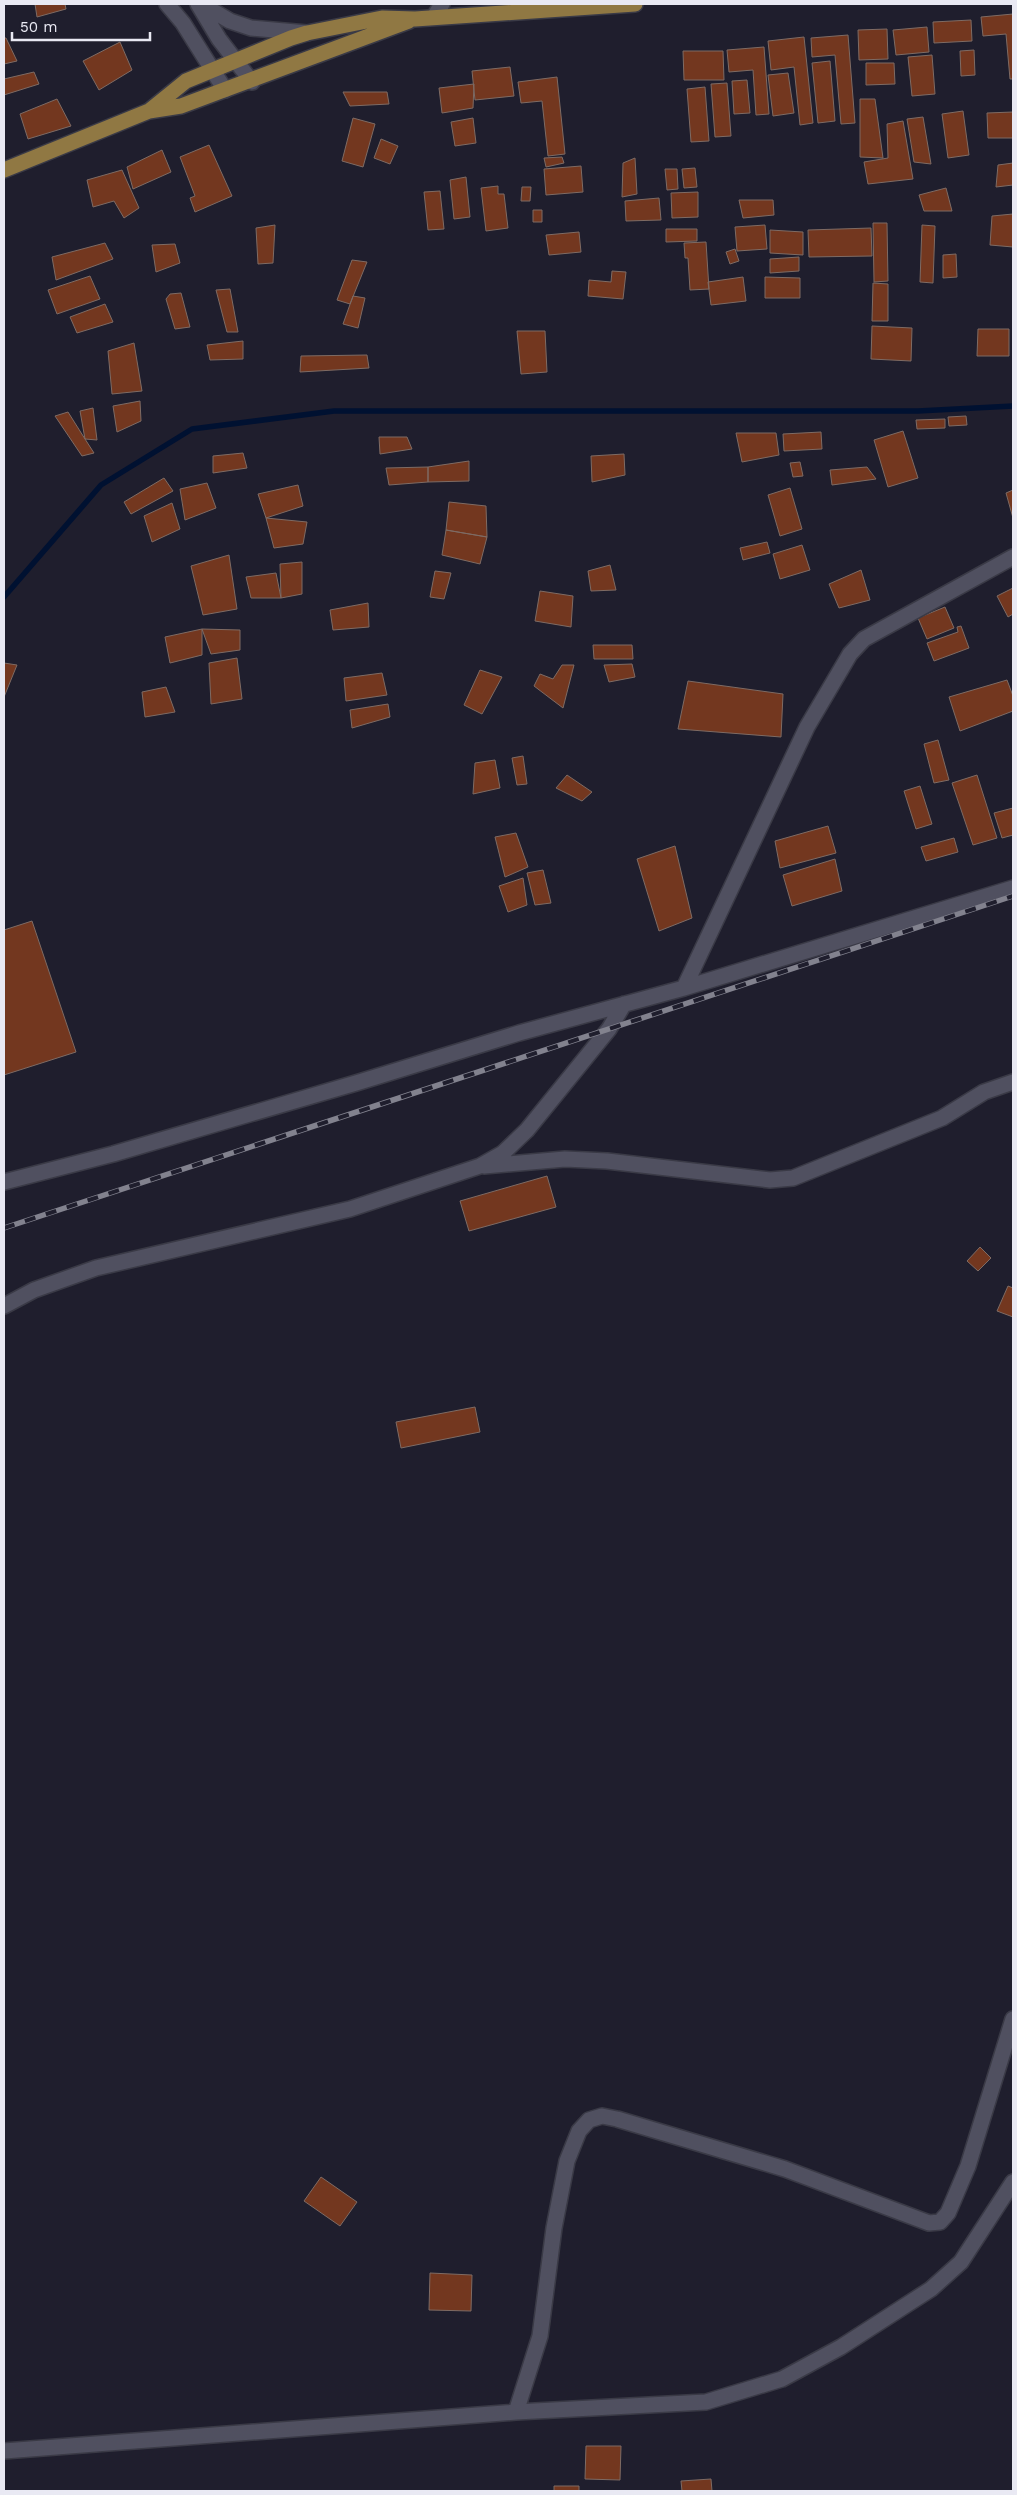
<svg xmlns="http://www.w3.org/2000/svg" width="1017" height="2495" viewBox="0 0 1017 2495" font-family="'Work Sans',sans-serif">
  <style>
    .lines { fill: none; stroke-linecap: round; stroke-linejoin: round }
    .stream { stroke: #001131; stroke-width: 5.5 }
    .building { fill: #73371f; stroke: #7e6b64 }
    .minor-casing { stroke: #3a3a46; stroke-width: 18 }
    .major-casing { stroke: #3a3a46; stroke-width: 18 }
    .minor { stroke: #505060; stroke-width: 15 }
    .major { stroke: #907843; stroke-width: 15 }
    .rail-casing { stroke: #82828e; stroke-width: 5.5 }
    .rail { stroke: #1f1e2d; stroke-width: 4; stroke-dasharray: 11; stroke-linecap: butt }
  </style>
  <rect width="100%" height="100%" fill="#1f1e2d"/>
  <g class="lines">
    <!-- stream -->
    <path class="stream" d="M4,597L101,485L192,429L334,411H918L1013,406"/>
  </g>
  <!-- building -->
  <path class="building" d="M35,4H65L66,9L37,17Z
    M1013,14V79H1010L1006,34L983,36L981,17Z
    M971,20L972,41L934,43L933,22Z
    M927,27L929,52L896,55L893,30Z
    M887,29L888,59L859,60L858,30Z
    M848,35L855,123L841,124L835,55L812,57L811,38Z
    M804,37L813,123L800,125L794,67L771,70L768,41Z
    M4,38H6L17,61L4,64Z
    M120,42L132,70L99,90L83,61Z
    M764,47L769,114L756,115L753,70L729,72L727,50Z
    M974,50L975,75L961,76L960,51Z
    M683,51H723L724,80H684Z
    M932,55L935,94L912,96L908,57Z
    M830,61L835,121L818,123L812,63Z
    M866,63H894L895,84L866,85Z
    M510,67L514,96L475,100L472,71Z
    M34,72L39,84L4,95V79Z
    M788,73L794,113L773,116L768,75Z
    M557,77L565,154L548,156L542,101L521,103L518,82Z
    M747,80L750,113L734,114L732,81Z
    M727,83L731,136L715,137L711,84Z
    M474,84L473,108L442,113L439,88Z
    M705,87L709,141L691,142L687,89Z
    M343,92H387L389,104L350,106Z
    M57,99L71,126L28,139L20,114Z
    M860,99H875L883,158L860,157Z
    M963,111L969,155L948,158L942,114Z
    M1013,112V138H988L987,113Z
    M923,117L931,164L914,162L907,119Z
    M353,118L375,124L363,167L342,161Z
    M473,118L476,143L455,146L451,122Z
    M903,121L913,179L868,184L864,162L888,158L887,124Z
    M381,139L398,146L390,164L374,158Z
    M209,145L232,196L195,212L190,198L195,196L180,157Z
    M162,150L171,172L133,189L127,167Z
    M562,157L564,163L546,167L544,158Z
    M635,158L637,194L622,197L623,163Z
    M1013,163V185L996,187L998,165Z
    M581,166L583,192L546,195L544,169Z
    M695,168L697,187L684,188L682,169Z
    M665,169H677L678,189L667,190Z
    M122,170L139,208L124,218L114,201L93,207L87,180Z
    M466,177L470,217L454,219L450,180Z
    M498,186V194H504L508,228L486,231L481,188Z
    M522,187H531L530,201H521Z
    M946,188L952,211H924L919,195Z
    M440,191L444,229L428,230L424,192Z
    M698,192V217L672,218L671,193Z
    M659,198L661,220L626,221L625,201Z
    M739,200H773L774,215L743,218Z
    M533,210H542V222H533Z
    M1013,214V247L990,245L992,216Z
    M873,223H887L888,281L874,282Z
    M275,225L273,263L258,264L256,228Z
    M765,225L767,249L737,251L735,227Z
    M922,225L935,226L933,283L920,282Z
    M871,228L872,256L809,257L808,230Z
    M666,229H697V241L666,242Z
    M770,230L803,232V255L770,253Z
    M579,232L581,252L549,255L546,235Z
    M706,242L709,289L690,290L688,258H685L684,243Z
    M105,243L113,259L56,280L52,257Z
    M175,244L180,263L156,272L152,245Z
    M735,249L739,261L730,264L726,252Z
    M956,254L957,277L943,278V255Z
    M799,257V271L770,273V259Z
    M352,260L367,262L350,304L337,300Z
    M612,271L626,272L623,299L588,296L589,280L611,282Z
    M90,276L100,299L57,314L48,290Z
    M743,277L746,301L711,305L708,282Z
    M765,277L800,278V298H765Z
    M873,283L888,284V321H872Z
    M230,289L238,332H227L216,290Z
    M181,293L190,327L175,329L166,299L170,294Z
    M353,296L365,298L358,328L343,324Z
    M105,304L113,322L77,333L70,317Z
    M872,326L912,328L911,361L871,359Z
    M978,329H1009V356H977Z
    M517,331H545L547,372L521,374Z
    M243,341V359L210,360L207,345Z
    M134,343L142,391L112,394L108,351Z
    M367,355L369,368L300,372L301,356Z
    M140,401L141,421L117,432L113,406Z
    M93,408L97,440L85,439L80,411Z
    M68,412L85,439L94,453L82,456L55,416Z
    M966,416L967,425L949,426L948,417Z
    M945,419V428L917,429L916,420Z
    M903,431L918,478L888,487L874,440Z
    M821,432L822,449L784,451L783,434Z
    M736,433H776L779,455L742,462Z
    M379,437H407L412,449L380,454Z
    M243,453L247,468L213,473V456Z
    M624,454L625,475L592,482L591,456Z
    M469,461V481L428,482V467Z
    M800,462L803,476L793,477L790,463Z
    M428,467V482L389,485L386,468Z
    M867,467L876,479L832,485L830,470Z
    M164,478L173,491L131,514L124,502Z
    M207,483L216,508L185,520L180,489Z
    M298,485L303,506L266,518L258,494Z
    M790,488L802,529L780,536L768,495Z
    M1013,490V518L1006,493Z
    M449,502L486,506L487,537L446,530Z
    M172,503L180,529L152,542L144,516Z
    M266,518L307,522L303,544L274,548Z
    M446,530L487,537L480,564L442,555Z
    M767,542L770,553L743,560L740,548Z
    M802,545L810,570L780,579L773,554Z
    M229,555L237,609L203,615L191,566Z
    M302,562V594L281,598L280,564Z
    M610,565L616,590L591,591L588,571Z
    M861,570L870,600L839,608L829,584Z
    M435,571L451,573L444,599L430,597Z
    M276,573L281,598H251L246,577Z
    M1013,588V614L1008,617L997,596Z
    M540,591L573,596L571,627L535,621Z
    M368,603L369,627L333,630L330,610Z
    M945,607L954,628L927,639L918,618Z
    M961,626L969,648L934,661L927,643L958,632L957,627Z
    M202,629L240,630V650L211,654Z
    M202,629V655L170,663L165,637Z
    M593,645H632L633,659H594Z
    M237,658L242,699L211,704L209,663Z
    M4,663L17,665L4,697Z
    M632,664L635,677L609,682L604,665Z
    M562,665H574L563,708L534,686L540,674L553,679Z
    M480,670L502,677L482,714L464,705Z
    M382,673L387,695L346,701L344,678Z
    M1007,680L1013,696V711L960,731L949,697Z
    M688,681L783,694L781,737L678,729Z
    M166,687L175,712L145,717L142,692Z
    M388,704L390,717L352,728L350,710Z
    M938,740L949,780L934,783L924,744Z
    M523,756L527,784L517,785L512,758Z
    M495,760L500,788L473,794L475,763Z
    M567,775L592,792L582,801L556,788Z
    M977,775L997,838L973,845L952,783Z
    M920,786L932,824L916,829L904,791Z
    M1013,808V835L1002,838L994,813Z
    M828,826L836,853L780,868L775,841Z
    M516,833L528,867L505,877L495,837Z
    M954,838L958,852L926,861L921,847Z
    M675,846L692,918L659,931L637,859Z
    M835,859L842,891L792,906L783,875Z
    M543,870L551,903L535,905L527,873Z
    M523,878L527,905L508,912L499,886Z
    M32,921L76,1052L4,1075V930Z
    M547,1176L556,1207L469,1231L460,1201Z
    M980,1247L991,1258L978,1271L967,1261Z
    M1008,1286L1013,1288V1317L997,1311Z
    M475,1407L480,1432L401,1448L396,1422Z
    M321,2177L357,2202L340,2226L304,2201Z
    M430,2273L472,2275L471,2311L429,2310Z
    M586,2446H621L620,2480L585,2479Z
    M711,2479L712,2491H682L681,2481Z
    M554,2486H579V2491H554Z"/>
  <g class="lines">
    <!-- minor casing -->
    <g class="minor-casing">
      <path id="minor" d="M167,4L183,23L225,90
        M198,4L219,39L252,82
        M201,4L230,21L251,28L307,33
        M434,17L442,4
        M684,988L807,727L850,654L864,639L1013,557
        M484,1166L565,1159L607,1161L770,1180L793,1178L942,1118L984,1092L1013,1082
        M4,1182L113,1154L356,1083L519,1033L684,988L1013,888
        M4,1306L34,1290L96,1268L350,1209L480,1166L503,1153L527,1130L609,1029L624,1004
        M516,2412L540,2336L554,2228L567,2161L579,2131L589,2120L602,2116L617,2119L785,2169L929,2223L940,2222L948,2213L968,2166L1013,2019
        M4,2451L516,2412L706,2402L782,2379L841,2347L931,2289L961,2262L1013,2182"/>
    </g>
    <!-- major casing -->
    <g class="major-casing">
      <path id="major" d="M149,111L186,81L291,38L307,33L382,18L415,19L635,4
        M4,170L149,111L181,106L409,21"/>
    </g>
    <!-- minor -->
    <use href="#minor" class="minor"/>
    <!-- major -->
    <use href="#major" class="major"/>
    <!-- rail casing -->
    <g class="rail-casing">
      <path id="rail" d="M4,1228L1013,896"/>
    </g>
    <!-- rail -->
    <use href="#rail" class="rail"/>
  </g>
  <!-- border -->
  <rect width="1017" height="2495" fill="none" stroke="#e9e9f3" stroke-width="10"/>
  <!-- scale -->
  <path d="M12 32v8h138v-8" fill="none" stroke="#e9e9f3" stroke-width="2.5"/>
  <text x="20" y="32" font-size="15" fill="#e9e9f3" stroke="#1f1e2d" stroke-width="4" paint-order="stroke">50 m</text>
</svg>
